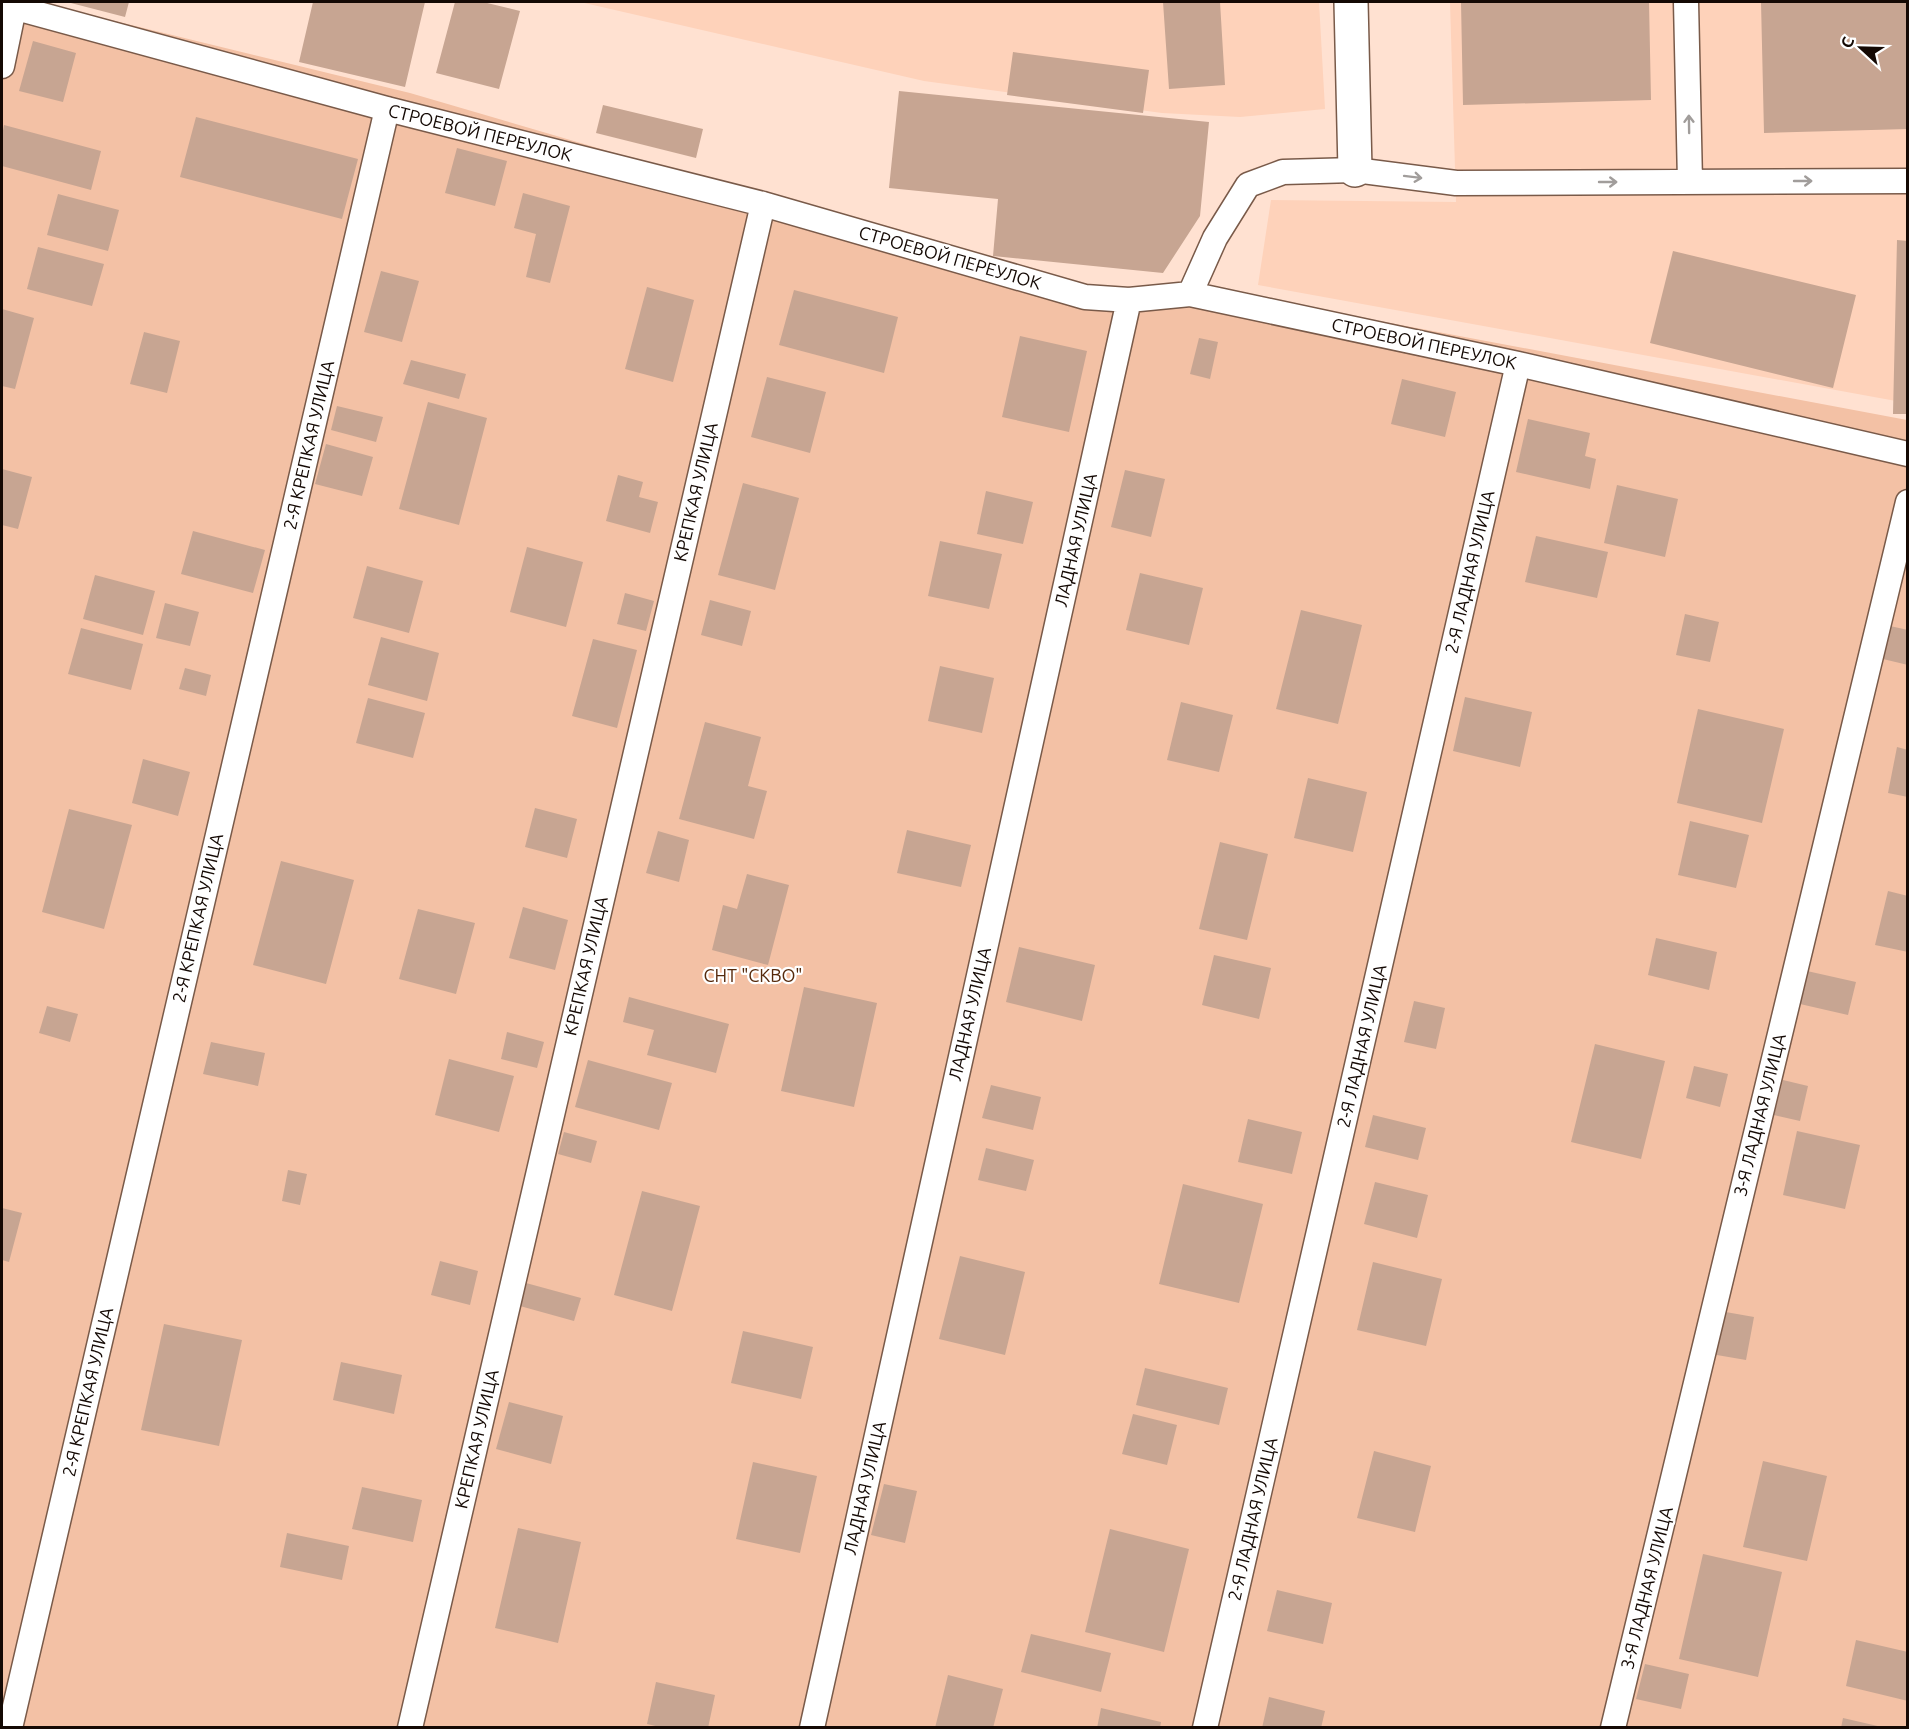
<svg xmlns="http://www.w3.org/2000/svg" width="1909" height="1729" viewBox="0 0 1909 1729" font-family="Ubuntu,sans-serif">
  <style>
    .built { fill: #fed2ba }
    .green { fill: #f3c1a5 }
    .building { fill: #c7a592 }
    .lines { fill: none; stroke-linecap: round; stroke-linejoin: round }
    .lane-casing { stroke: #795a49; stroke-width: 27 }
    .street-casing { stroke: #795a49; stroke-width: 36 }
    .lane { stroke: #fff; stroke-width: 24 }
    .street { stroke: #fff; stroke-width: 33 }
    .oneway { stroke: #a19d9b }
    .labels { text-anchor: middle; stroke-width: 4.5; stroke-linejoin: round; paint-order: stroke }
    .street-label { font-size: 18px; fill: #140904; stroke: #fff }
    .park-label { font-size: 18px; fill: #55290b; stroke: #fff }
  </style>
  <rect width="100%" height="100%" fill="#ffe1d1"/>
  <!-- built -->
  <path class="built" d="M580,2H1319L1325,109L1240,117L1162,113L924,81Z
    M1450,2H1907V403L1258,285L1271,200L1456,202Z"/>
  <!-- green -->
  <path class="green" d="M2,2H37L410,93L1089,292L1204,288L1907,420V1727L2,1728Z"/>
  <!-- building -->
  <path class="building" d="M67,2H129L125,17Z
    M313,2H425L405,87L299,62Z
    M455,2H483L520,11L499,89L436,73Z
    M1163,2H1220L1225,85L1169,89Z
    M1461,2H1649L1651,100L1463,105Z
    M1761,2H1908V129L1764,133Z
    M33,41L76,53L63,102L19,91Z
    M1013,52L1149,70L1143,113L1007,95Z
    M899,91L1209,122L1200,216L1163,273L993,256L998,199L889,188Z
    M603,105L703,129L696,158L596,133Z
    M196,117L358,159L342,219L180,177Z
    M4,125L101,151L91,190L2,166V136Z
    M457,148L507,161L495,206L445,193Z
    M523,193L570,206L550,283L526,277L536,234L514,228Z
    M58,194L119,210L108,251L47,235Z
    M1897,240L1908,241V414H1893Z
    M38,247L104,264L92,306L27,289Z
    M1673,251L1856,295L1833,388L1650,343Z
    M381,271L419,281L402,342L364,332Z
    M647,287L694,300L673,382L625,369Z
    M794,290L898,317L884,373L779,345Z
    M2,309L34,318L15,389L2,386Z
    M144,332L180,341L167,393L130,384Z
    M1020,336L1087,351L1069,432L1002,417Z
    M1199,338L1218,342L1210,379L1190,374Z
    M411,360L466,374L459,399L403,384Z
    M767,377L826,392L810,453L751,437Z
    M1402,379L1456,392L1445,437L1391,424Z
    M428,402L487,418L459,525L399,509Z
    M337,406L383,417L376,442L331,430Z
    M1528,419L1590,433L1585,456L1596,459L1590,489L1516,472Z
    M326,444L373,457L362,496L315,484Z
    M2,469L32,477L18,529L2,525Z
    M1125,470L1165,479L1151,537L1111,527Z
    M618,475L643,482L639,497L658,502L650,533L606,521Z
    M743,483L799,498L775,590L718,575Z
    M1617,485L1678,499L1665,557L1604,543Z
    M986,491L1033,502L1023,544L977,534Z
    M193,531L265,550L253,593L181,574Z
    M1536,536L1608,552L1597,598L1525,582Z
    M940,541L1002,554L989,609L928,596Z
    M527,547L583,562L566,627L510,612Z
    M367,566L423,581L409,633L353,618Z
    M1140,573L1203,588L1189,645L1126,630Z
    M95,575L155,591L143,635L83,619Z
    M625,593L654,601L646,631L617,624Z
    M710,600L751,611L742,646L701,635Z
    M165,603L199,612L190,646L156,638Z
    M1301,610L1362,625L1338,724L1276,709Z
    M1685,614L1719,622L1710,662L1676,655Z
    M1890,626L1908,630V665L1883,659Z
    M81,628L143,644L131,690L68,674Z
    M381,637L439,653L427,701L368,685Z
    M593,639L637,650L617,728L572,716Z
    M940,666L994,678L982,733L928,721Z
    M185,668L211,675L206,696L179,689Z
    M1465,697L1532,712L1520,767L1453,751Z
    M368,698L425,713L413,758L356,743Z
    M1181,702L1233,715L1219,772L1167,760Z
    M1698,709L1784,729L1762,823L1677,803Z
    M705,722L761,737L748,786L767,791L754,839L679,819Z
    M1897,747L1908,750V797L1888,793Z
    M143,759L190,772L178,816L132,803Z
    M1308,778L1367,792L1353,852L1294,838Z
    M535,808L577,819L567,858L525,847Z
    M69,809L132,825L104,929L42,912Z
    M1690,821L1749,835L1736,888L1678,875Z
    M907,830L971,845L961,887L897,873Z
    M658,831L689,840L679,882L646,873Z
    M1220,842L1268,854L1247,940L1199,929Z
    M281,861L354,880L326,984L253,965Z
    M747,874L789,885L768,965L712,950L723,905L737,909Z
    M1888,891L1908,896V952L1875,945Z
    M523,907L568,920L555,970L509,958Z
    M418,909L475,923L456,994L399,979Z
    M1656,938L1717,952L1709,990L1648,975Z
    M1019,947L1095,965L1082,1021L1006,1002Z
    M1214,955L1271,968L1259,1019L1202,1005Z
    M1807,971L1856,982L1848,1015L1800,1004Z
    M804,987L877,1003L854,1107L781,1091Z
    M629,997L729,1024L716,1073L647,1055L654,1030L623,1022Z
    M1414,1001L1445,1008L1436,1049L1404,1042Z
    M47,1006L78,1014L70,1042L39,1033Z
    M507,1032L544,1042L537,1068L501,1059Z
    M211,1042L265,1053L258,1086L203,1074Z
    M1595,1044L1665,1061L1641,1159L1571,1142Z
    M449,1059L514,1076L499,1132L435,1115Z
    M588,1060L672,1083L659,1130L575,1107Z
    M1694,1066L1728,1074L1720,1107L1686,1098Z
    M1783,1080L1808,1086L1800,1121L1774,1115Z
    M991,1085L1041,1097L1033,1130L982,1118Z
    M1373,1115L1426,1128L1418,1160L1365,1147Z
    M1248,1119L1302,1132L1292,1174L1238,1162Z
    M1797,1131L1860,1145L1845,1209L1783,1195Z
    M564,1132L597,1141L591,1163L558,1154Z
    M986,1148L1034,1160L1026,1191L978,1180Z
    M288,1170L307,1174L300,1205L282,1201Z
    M1375,1182L1428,1195L1417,1238L1364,1224Z
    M1183,1184L1263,1204L1239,1303L1159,1284Z
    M642,1191L700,1206L672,1311L614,1295Z
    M2,1208L22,1213L9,1262L2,1260Z
    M960,1256L1025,1272L1005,1355L939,1339Z
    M440,1261L478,1271L470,1305L431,1295Z
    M1373,1262L1442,1279L1426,1346L1357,1330Z
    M526,1283L581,1298L574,1321L520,1306Z
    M1720,1311L1754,1317L1746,1360L1711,1354Z
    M164,1324L242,1340L219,1446L141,1430Z
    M743,1331L813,1347L801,1399L731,1383Z
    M341,1362L402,1375L394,1414L333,1400Z
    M1145,1368L1228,1388L1219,1425L1136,1405Z
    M509,1402L563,1416L551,1464L496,1449Z
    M1133,1414L1177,1425L1167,1465L1122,1454Z
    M1374,1451L1431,1466L1415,1532L1357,1518Z
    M1763,1461L1827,1476L1807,1561L1743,1547Z
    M753,1462L817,1476L800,1553L736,1539Z
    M884,1484L917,1491L905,1543L871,1535Z
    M362,1487L422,1500L413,1542L352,1529Z
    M518,1528L581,1542L558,1643L495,1628Z
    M1110,1529L1189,1549L1164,1652L1085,1632Z
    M287,1533L349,1546L342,1580L280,1567Z
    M1703,1554L1782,1572L1758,1677L1679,1659Z
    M1277,1590L1332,1603L1323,1644L1267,1631Z
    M1031,1634L1111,1653L1101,1692L1021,1672Z
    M1856,1640L1908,1652V1701L1846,1686Z
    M1645,1664L1689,1674L1681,1709L1636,1699Z
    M948,1675L1003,1689L993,1728H935Z
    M656,1682L715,1695L708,1728H664L647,1724Z
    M1269,1697L1325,1711L1321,1728H1262Z
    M1101,1708L1161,1722L1160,1728H1097Z
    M1843,1718L1882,1727V1728H1841Z"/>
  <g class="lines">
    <!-- lane casing -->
    <g class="lane-casing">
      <path id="lane" d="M1686,2L1690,182
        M2,4L387,109L763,204L1085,297L1129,300L1190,294L1518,364L1908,454
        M2,66L14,8
        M1190,294L1215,238L1248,185L1283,172L1355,170L1456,183L1908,181
        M10,1728L387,109
        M410,1728L763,204
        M812,1728L1129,300
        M1205,1728L1518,364
        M1613,1728L1908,502"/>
    </g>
    <!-- street casing -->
    <g class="street-casing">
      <path id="street" d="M1351,2L1355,170"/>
    </g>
    <!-- lane -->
    <use href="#lane" class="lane"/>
    <!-- street -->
    <use href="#street" class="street"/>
  </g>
  <!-- one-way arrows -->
  <defs><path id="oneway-shaft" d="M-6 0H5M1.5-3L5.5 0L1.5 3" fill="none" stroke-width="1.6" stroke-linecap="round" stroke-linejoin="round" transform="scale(1.5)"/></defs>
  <g class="oneway">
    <use href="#oneway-shaft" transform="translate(1689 124) rotate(-91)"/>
    <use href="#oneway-shaft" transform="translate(1413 177) rotate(7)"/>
    <use href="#oneway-shaft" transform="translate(1803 181)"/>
    <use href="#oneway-shaft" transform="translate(1608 182)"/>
  </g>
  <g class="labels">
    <!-- street labels -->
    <g class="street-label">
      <text transform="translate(480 133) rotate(14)" y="6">СТРОЕВОЙ ПЕРЕУЛОК</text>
      <text transform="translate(950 258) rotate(16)" y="6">СТРОЕВОЙ ПЕРЕУЛОК</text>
      <text transform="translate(1424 344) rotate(12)" y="6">СТРОЕВОЙ ПЕРЕУЛОК</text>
      <text transform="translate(309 445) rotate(-77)" y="6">2-Я КРЕПКАЯ УЛИЦА</text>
      <text transform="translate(696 492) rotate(-77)" y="6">КРЕПКАЯ УЛИЦА</text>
      <text transform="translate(1076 540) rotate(-77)" y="6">ЛАДНАЯ УЛИЦА</text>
      <text transform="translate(1470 572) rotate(-77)" y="6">2-Я ЛАДНАЯ УЛИЦА</text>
      <text transform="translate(198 918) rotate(-77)" y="6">2-Я КРЕПКАЯ УЛИЦА</text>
      <text transform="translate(586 966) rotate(-77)" y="6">КРЕПКАЯ УЛИЦА</text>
      <text transform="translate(970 1014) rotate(-77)" y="6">ЛАДНАЯ УЛИЦА</text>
      <text transform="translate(1362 1046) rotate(-77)" y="6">2-Я ЛАДНАЯ УЛИЦА</text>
      <text transform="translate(1760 1115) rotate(-76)" y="6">3-Я ЛАДНАЯ УЛИЦА</text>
      <text transform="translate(88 1392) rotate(-77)" y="6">2-Я КРЕПКАЯ УЛИЦА</text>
      <text transform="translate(477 1439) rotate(-77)" y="6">КРЕПКАЯ УЛИЦА</text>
      <text transform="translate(865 1488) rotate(-77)" y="6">ЛАДНАЯ УЛИЦА</text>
      <text transform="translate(1253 1519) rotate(-77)" y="6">2-Я ЛАДНАЯ УЛИЦА</text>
      <text transform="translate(1647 1588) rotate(-76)" y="6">3-Я ЛАДНАЯ УЛИЦА</text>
    </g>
    <!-- park labels -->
    <g class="park-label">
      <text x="753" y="982">СНТ "СКВО"</text>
    </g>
  </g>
  <!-- border -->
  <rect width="1909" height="1729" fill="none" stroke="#140904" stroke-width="6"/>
  <!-- north arrow -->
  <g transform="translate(1861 48) rotate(292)" stroke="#ffffff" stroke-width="4.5" paint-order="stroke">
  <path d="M0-4.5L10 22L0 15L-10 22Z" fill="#140904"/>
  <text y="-9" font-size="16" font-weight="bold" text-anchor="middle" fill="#140904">С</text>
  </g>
</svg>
